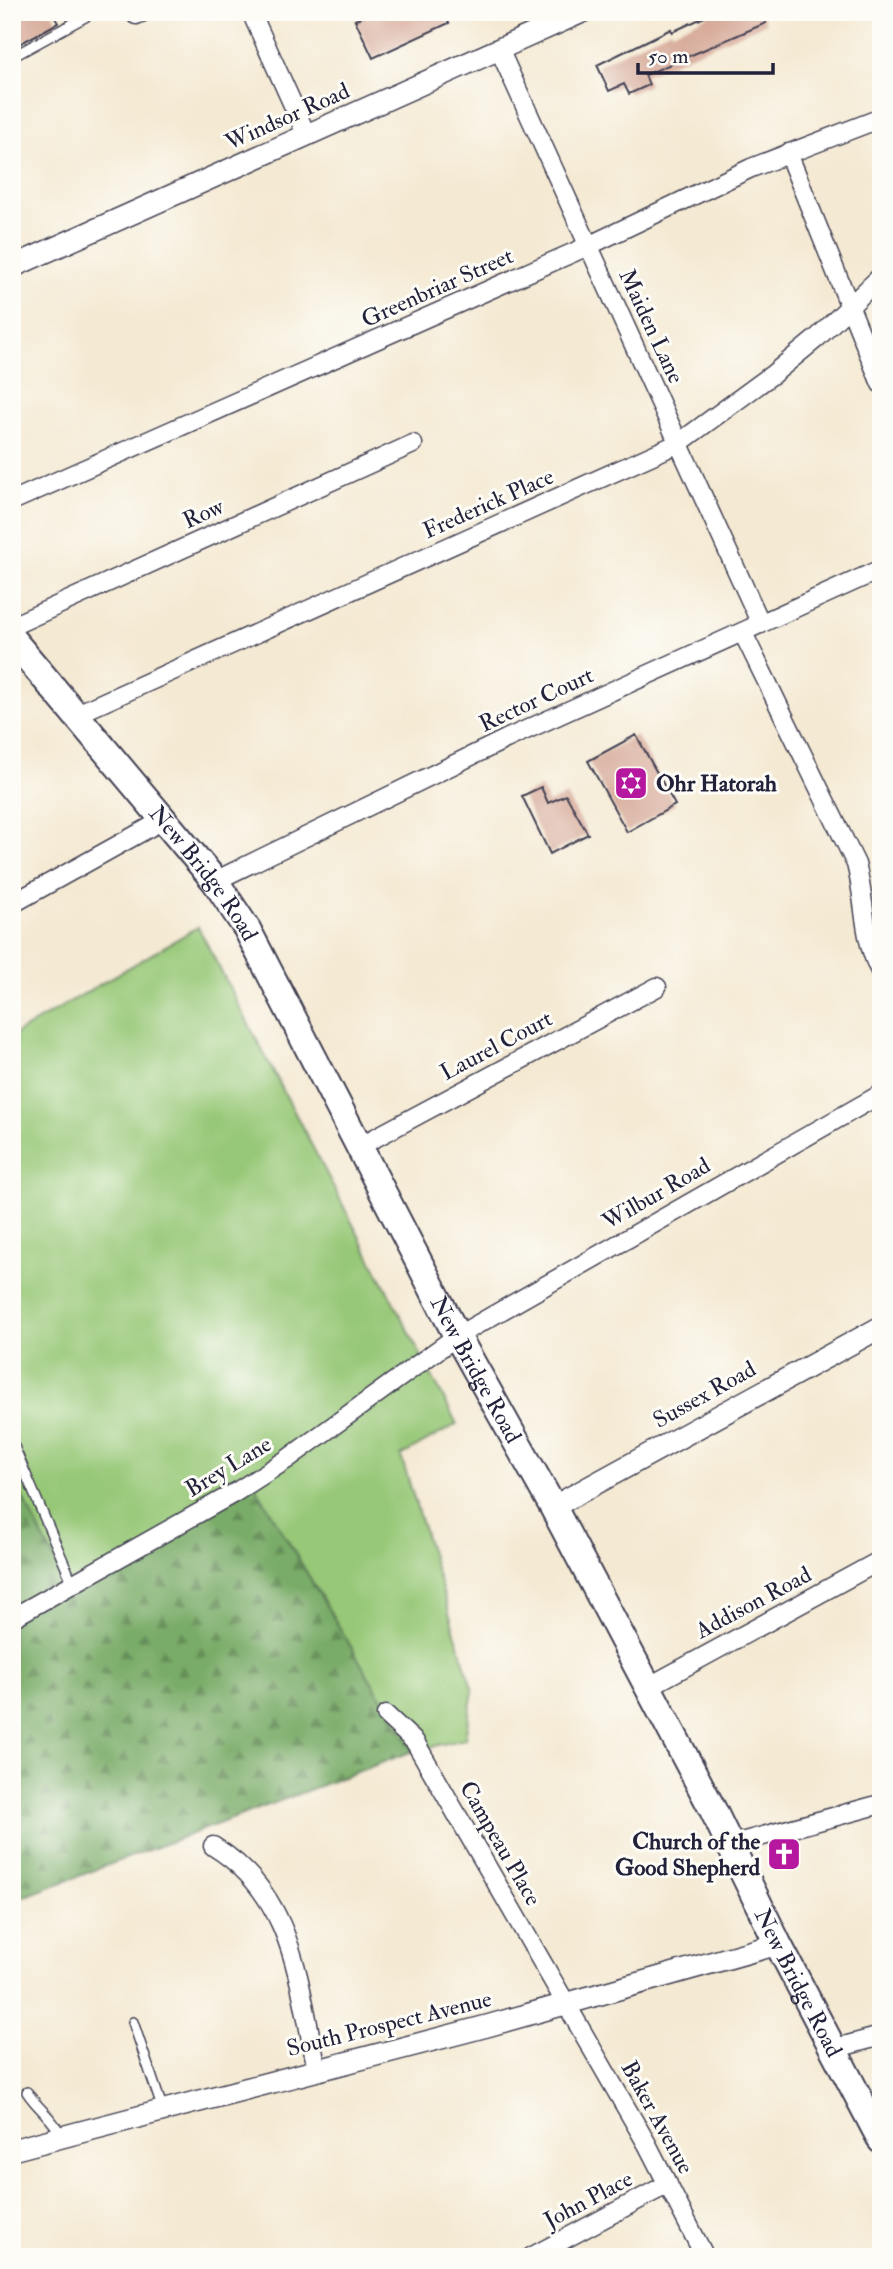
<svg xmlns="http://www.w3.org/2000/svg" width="893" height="2269" viewBox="0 0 893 2269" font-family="'IM FELL Double Pica',serif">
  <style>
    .green { fill: #97c877; stroke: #5c7559; stroke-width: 2 }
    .forest { fill: url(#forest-firs); stroke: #4e6752; stroke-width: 2 }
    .building { fill: #d3a391 }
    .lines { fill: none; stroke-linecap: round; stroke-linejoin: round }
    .service-casing { stroke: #424052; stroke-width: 12 }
    .minor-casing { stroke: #424052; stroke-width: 21 }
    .tertiary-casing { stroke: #424052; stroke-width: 24 }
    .primary-casing { stroke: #424052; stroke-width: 30 }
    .service { stroke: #fff; stroke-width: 9 }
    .minor { stroke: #fff; stroke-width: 18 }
    .tertiary { stroke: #fff; stroke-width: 21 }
    .primary { stroke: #fff; stroke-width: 26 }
    .labels { text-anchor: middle; stroke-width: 6; stroke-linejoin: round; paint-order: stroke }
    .street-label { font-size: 23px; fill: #22223b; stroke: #fdfcf7 }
    .poi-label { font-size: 23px; font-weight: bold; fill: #22223b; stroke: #fdfcf7; text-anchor: start }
  </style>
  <defs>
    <pattern id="forest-firs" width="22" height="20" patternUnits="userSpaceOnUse" patternTransform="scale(1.75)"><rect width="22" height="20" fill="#79ac68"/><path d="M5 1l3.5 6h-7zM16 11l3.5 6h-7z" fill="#638c57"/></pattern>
  </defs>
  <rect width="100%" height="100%" fill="#fdfcf7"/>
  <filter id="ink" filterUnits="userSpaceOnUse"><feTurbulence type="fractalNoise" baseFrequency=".0143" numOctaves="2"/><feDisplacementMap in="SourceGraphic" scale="14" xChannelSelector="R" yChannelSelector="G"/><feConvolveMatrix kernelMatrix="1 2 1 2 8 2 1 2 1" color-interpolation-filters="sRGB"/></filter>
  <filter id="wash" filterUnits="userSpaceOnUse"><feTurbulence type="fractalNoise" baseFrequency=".00686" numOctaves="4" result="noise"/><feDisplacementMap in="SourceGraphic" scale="28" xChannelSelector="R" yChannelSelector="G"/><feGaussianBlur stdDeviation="1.57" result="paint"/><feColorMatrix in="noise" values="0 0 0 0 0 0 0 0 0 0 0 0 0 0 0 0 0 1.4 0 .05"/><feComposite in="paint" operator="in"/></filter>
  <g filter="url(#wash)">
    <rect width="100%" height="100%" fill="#f4e9d2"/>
    <!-- green -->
    <path class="green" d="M198,927L457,1424L401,1456L473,1691L465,1739L413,1751L71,1594L12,1477V1036Z"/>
    <!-- forest -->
    <path class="forest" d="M12,1477L72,1594L251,1479L413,1751L12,1901Z"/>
    <g id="blocks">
      <!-- building -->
      <path class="building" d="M12,12H52L58,23L12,48Z
        M372,12H444L449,23L373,58L355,20Z
        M715,12H761L766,23L645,75L649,85L629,94L624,84L609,91L597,65L671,29L672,32Z
        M636,735L675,805L627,832L588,761Z
        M541,787L548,803L566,795L588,834L550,854L522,796Z"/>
    </g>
  </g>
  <g filter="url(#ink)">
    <use href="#blocks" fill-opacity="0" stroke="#424052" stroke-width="2"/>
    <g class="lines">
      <!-- service casing -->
      <g class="service-casing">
        <path id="service" d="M12,57L94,12
          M12,1442L73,1584
          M133,2022L163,2110
          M27,2092C38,2109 52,2117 61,2135"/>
      </g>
      <!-- minor casing -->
      <g class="minor-casing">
        <path id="minor" d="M251,12L307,136
          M136,15L143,12
          M499,49L761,624
          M788,153L881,384
          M12,501L588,246L751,168L881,118
          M12,626L413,444
          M743,633L856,864C866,901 862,938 881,973
          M77,714L679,443L773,374L817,338L881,276
          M215,881L506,739L881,569
          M12,904L163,820
          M358,1147L657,987
          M12,1618L236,1492L286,1460L457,1336L881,1094
          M648,1687L881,1560
          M386,1715L415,1742L647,2144L705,2257
          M730,1845L881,1804
          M213,1846C295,1896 298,1983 317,2069
          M833,2049L881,2036
          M531,2257L668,2184"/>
      </g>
      <!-- tertiary casing -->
      <g class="tertiary-casing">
        <path id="tertiary" d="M12,267L582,12
          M553,1507L881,1327
          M12,2150L487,2026L778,1944"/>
      </g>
      <!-- primary casing -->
      <g class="primary-casing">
        <g id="primary">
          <path id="s1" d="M12,639L215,881L247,929L457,1336L553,1507L713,1810L778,1944L881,2140"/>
        </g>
      </g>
      <!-- service -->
      <use href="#service" class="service"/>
      <!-- minor -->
      <use href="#minor" class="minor"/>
      <!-- tertiary -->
      <use href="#tertiary" class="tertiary"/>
      <!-- primary -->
      <use href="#primary" class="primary"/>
    </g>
  </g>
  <!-- icons -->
  <defs>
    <g id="synagogue-square" transform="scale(1.75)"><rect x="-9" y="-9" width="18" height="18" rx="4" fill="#b5179e" stroke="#fdfcf7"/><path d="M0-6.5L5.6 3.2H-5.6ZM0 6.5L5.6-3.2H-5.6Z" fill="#fff"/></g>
    <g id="church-square" transform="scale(1.75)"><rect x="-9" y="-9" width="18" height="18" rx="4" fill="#b5179e" stroke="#fdfcf7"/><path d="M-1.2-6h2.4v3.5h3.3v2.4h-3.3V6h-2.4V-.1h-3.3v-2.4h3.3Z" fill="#fff"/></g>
  </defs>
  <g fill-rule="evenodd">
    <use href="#synagogue-square" x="631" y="783"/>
    <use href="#church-square" x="784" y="1854"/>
  </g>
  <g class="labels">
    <!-- street labels -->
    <g class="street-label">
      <text transform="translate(287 116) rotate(-24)" y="8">Windsor Road</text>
      <text transform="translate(437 287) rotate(-24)" y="8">Greenbriar Street</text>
      <text transform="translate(652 326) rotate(65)" y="8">Maiden Lane</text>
      <text transform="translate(488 503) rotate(-24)" y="8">Frederick Place</text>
      <text transform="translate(203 513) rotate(-24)" y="8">Row</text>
      <text transform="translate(536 699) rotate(-25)" y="8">Rector Court</text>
      <text dy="8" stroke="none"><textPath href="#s1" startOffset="303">New Bridge Road</textPath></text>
      <text transform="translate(496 1045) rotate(-28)" y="8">Laurel Court</text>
      <text transform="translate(656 1193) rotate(-30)" y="8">Wilbur Road</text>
      <text dy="8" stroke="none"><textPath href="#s1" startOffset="870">New Bridge Road</textPath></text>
      <text transform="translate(704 1394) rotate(-29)" y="8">Sussex Road</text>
      <text transform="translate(228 1466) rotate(-31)" y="8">Brey Lane</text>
      <text transform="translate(753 1602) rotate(-28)" y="8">Addison Road</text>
      <text transform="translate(501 1843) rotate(60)" y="8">Campeau Place</text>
      <text dy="8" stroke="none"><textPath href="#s1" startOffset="1563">New Bridge Road</textPath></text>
      <text transform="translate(389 2023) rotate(-14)" y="8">South Prospect Avenue</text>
      <text transform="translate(658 2117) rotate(61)" y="8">Baker Avenue</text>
      <text transform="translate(588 2199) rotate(-28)" y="8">John Place</text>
    </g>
    <!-- poi labels -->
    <g class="poi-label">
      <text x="656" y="791">Ohr Hatorah</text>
      <text x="760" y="1849" text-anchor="end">Church of the<tspan x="760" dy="26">Good Shepherd</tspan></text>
    </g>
  </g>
  <!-- margin -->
  <rect width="893" height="2269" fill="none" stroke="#fdfcf7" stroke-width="42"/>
  <!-- scale -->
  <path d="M638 63v10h135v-10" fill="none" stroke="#22223b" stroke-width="3.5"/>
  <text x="648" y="63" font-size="21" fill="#22223b" stroke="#fdfcf7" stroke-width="5" paint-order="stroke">50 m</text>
</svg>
